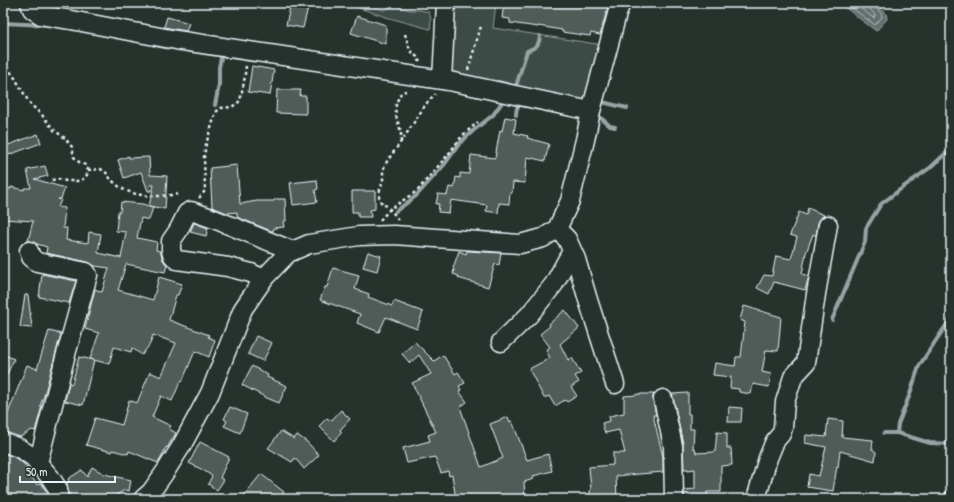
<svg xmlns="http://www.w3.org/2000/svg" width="954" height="502" viewBox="0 0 954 502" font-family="'Patrick Hand',sans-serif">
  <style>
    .green { fill: #3e4b47; stroke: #939ea0 }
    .water { fill: #636f6d; stroke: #98a3a5 }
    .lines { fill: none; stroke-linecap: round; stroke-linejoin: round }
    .shore { stroke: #b3bdc0; stroke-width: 1 }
    .stream { stroke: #98a3a5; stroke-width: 4 }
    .building { fill: #505c59; stroke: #e8f1f8 }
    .minor-casing { stroke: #e8f1f8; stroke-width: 21 }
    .path { stroke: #e8f1f8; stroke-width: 2.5; stroke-dasharray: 3 3; stroke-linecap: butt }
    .minor { stroke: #26332d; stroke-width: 18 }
  </style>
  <rect width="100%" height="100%" fill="#26332d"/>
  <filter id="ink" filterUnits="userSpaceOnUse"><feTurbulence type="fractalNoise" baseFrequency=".025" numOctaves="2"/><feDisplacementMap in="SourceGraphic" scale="8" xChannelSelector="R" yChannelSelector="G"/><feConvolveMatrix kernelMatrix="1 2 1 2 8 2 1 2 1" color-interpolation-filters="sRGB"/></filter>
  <g filter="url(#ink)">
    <!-- green -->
    <path class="green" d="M348,3H367L371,6L384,10L394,5L410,10H419L429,12L431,20L430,29L386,17L347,4Z
      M448,3H496L493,28L603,45L592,95L583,102L452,78Z"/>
    <!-- water -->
    <path class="water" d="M839,3H876L886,13L887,19L876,31Z"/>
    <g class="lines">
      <!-- shore -->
      <path class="shore" d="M845,3L875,25L882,17C882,11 874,9 874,3
        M854,3L872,17L874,18L875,15L870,9L869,3"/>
      <!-- stream -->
      <path class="stream" d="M3,23L46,25L66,28
        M155,45L170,48
        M498,82L514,86
        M516,86L527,51C536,47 539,46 540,36
        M602,102L627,108
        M215,105L219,85V67L222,54
        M516,115C516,109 517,106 522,103
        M601,118L610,126L615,127
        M396,211L416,196L444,165L459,144L474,130L493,115L505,98
        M832,320L865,242L866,228L881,204L906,185L931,167L945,154L951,153
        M884,433H897L930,443L951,444
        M897,433L898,424L910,394L919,366L951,318
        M832,499V495"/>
    </g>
    <!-- building -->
    <path class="building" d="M291,3H309L303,28L286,25Z
      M504,3H540L560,6L561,3H609L600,35L591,33L590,36L562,32V30L538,26V27L510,23V19L502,18Z
      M357,16L386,25V44L351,33Z
      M167,17L189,23L186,31L164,27Z
      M252,66L274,70L270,95L248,92Z
      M277,90H301L300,96H306V114L276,113Z
      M505,117L516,119L514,133L528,136L527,138L549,144L545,161L527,157L525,183L513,182L512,193H510L509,204L499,203L498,213L486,211L487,205L451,200L449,213L438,212L439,204H436L438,194L447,195L449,187L454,188L456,177L460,178V173L469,174L471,155L495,158L500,130L502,131Z
      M38,134L41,143L3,157V147Z
      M129,156V158L149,157L150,175L167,176L165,209L149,206L154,185H150L151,191H148L141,172L124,178L118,160Z
      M237,165L240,204L257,201H274L275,199H285L286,221H283L284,227L274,228L273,231H271L237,217V212L227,213L212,207L210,168Z
      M45,166L48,176L34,179L65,188L61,199H58L61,200L58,207L65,208L63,228H67L66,240L88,243L89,232L101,234L98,253L121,258L126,232L116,231L118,212H120L121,202L142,204L153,207L149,220L141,218L137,238L157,242L156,250L160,251L163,260L167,265L165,272L126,264L118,290L153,300L159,277L182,284L178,295H176L169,320L209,335L208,337L215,340L209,357L195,351L182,382H180L172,401L161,396L152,417L171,426L169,429L176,433L167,448L166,447L161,458L158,463L129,451L128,454L112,450V452L86,445L95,418L122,425L129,400L137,403L150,372L161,377L176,343L153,335L150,344L142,355L132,348L131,352L114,347L109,364L90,359L99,333L85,329L95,289L102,292L109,268L95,266L88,262L46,253L47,247L37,244L31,241H28L33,221L4,219L7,200L3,199V188L11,189V187L24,190V188H31L27,170Z
      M317,180L318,189L315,190L317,202L293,205L290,183Z
      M352,191H375V209L370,210L371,217H358V212H352Z
      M808,208L824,215L820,219L818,223L816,236L813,234L806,253L802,274L809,276L805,290L774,282L769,294L757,288L764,275L772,276L776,256L791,259L797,237L790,235L799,212L806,215Z
      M194,223L208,228L206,236L190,232Z
      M459,251L466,254L467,251L501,253L499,265L495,264L488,287L458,278L459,276L453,274L454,269L453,268Z
      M368,252L381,256L377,271L363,267Z
      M333,268L359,275L355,289L369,294L368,297L392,306L394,301L423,312L417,329L386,317L379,332L357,323L360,314L320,300L325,287H327Z
      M42,274L76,281L69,303L39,297Z
      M25,295H28L32,328L20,327Z
      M744,306L781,317L778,351L766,350L762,372L771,374L769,387L753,384L751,394L739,392V389L730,388L731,377L713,375L715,363L735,366L736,357H741L745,322L740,320Z
      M565,310L579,328L560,344L568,360L572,358L581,373L575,376L579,382L571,387L577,396L567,402L565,400L555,406L549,396L544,398L529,369L550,358L546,350L550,347L540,334L550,326L549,324Z
      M49,331L61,334L44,396L40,406H42L35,431L32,430L20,437L5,432L6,430L3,428V426L27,365L37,369Z
      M256,336L272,343L263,361L248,354Z
      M415,342L434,361L443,355L455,374L458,372L465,383L459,386L461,390L459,391L467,402L460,407L481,467L503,458L490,424L508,417L510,422L512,421L527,460L548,454L552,471L533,476L534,479L524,482L525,499H456L452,475L449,476L448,471L441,473L435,457L407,463L403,448L430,441L428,435L436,432L412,383L431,374L419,355L410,363L402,354Z
      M3,354L14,359L3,383Z
      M79,357L94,360L83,405L65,401L69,383L72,384Z
      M252,366L268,375L267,377L287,386L279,403L267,398L242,385Z
      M688,393V414H690V429H694L693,448H695L696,453L715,452L717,432L727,433V448H731L732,465L721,466V492H707V499H684V490L695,489V469L688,470V469H684L683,444L673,397L672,394Z
      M637,394H654L653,396V401L656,415H653L663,457V472L616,476L617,499H588L591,489L589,467L613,465V453H625L619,430L605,433L602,423L610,421L609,416L624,413V396L637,395Z
      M230,407L247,414L240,433L224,426L227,421L224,419Z
      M729,407L742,408L741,422H728Z
      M341,410L350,419L340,430L342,432L334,441L319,426L327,418L331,421Z
      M828,419L843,421L842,437L873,440L872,449L876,452L875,461L840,451L838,467L837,466L833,491L807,487L809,474L819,476L826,447L805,443L806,435L826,437Z
      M281,431L294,439L297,435L307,442L319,455L304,469L295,458L292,462L268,448Z
      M200,442L229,457L220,478L224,480L217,490L208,484L212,476L203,470L189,463Z
      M3,453L14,457L24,464L37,485L41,483L48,494V499H10L3,489Z
      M92,467L104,474L131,480L129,491L125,490L109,499H73L68,492L67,483L69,481L68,479L82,470L87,477Z
      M261,474L284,492L279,499H241Z"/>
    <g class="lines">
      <!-- minor casing -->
      <g class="minor-casing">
        <path id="minor" d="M30,3L32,9L41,15L71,20L176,40L449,81L591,111
          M442,80L446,3
          M557,229L567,239L576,259L588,300L615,384
          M29,251L31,257L37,262L86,272L88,275L65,358L38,463
          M263,279L251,273L228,267L177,260L173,256L171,251V241L178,231L187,213L191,211L197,213L214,219L293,251
          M501,342L529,315L554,284L572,251
          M663,399L673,446L674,499
          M3,442L19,448L33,457L50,477L58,489V499
          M143,499L151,492L165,472L182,445L210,393L243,309L265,277L288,253L309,244L359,236L394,235L520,244L543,238L557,229L570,201L585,140L591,111L617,14L621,3
          M756,499L768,458L775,441L781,434L783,428L785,402L793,377L806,363L816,294L828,225"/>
      </g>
      <!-- path -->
      <path class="path" d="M405,34L410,50L417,57L420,62
        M3,62L15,78L30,104L42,115L54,130L65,138L72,147L74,157L79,162L85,165L88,170L87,175L83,179L77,181H66L59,179L51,180
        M468,70L481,26
        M401,142C401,139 401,135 401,132C398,121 392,111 398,99C400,94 401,92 406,91
        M88,170C92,170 96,169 100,169C106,171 108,175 111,180C114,182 118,186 121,188C138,198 160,197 179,194
        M199,198L205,191L204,157L206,144L216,112L221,108L232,107L240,101L244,82L246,66
        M380,220L390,209L417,191L447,156L462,136L478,122
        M398,220L394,214L387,206L382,204L379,198L380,189L383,181V170L386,163L407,133L426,104L435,94
        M942,499L951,485"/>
      <!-- minor -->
      <use href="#minor" class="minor"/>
    </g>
  </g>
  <!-- margin -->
  <rect width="954" height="502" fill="none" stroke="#26332d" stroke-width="16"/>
  <rect x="8" y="8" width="938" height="486" fill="none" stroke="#e8f1f8" stroke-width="1.5" filter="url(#ink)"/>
  <!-- scale -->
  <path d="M20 476v6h95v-6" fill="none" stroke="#e8f1f8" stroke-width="2"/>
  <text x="26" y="476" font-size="12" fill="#e8f1f8" stroke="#26332d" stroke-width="3" paint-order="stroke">50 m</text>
</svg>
